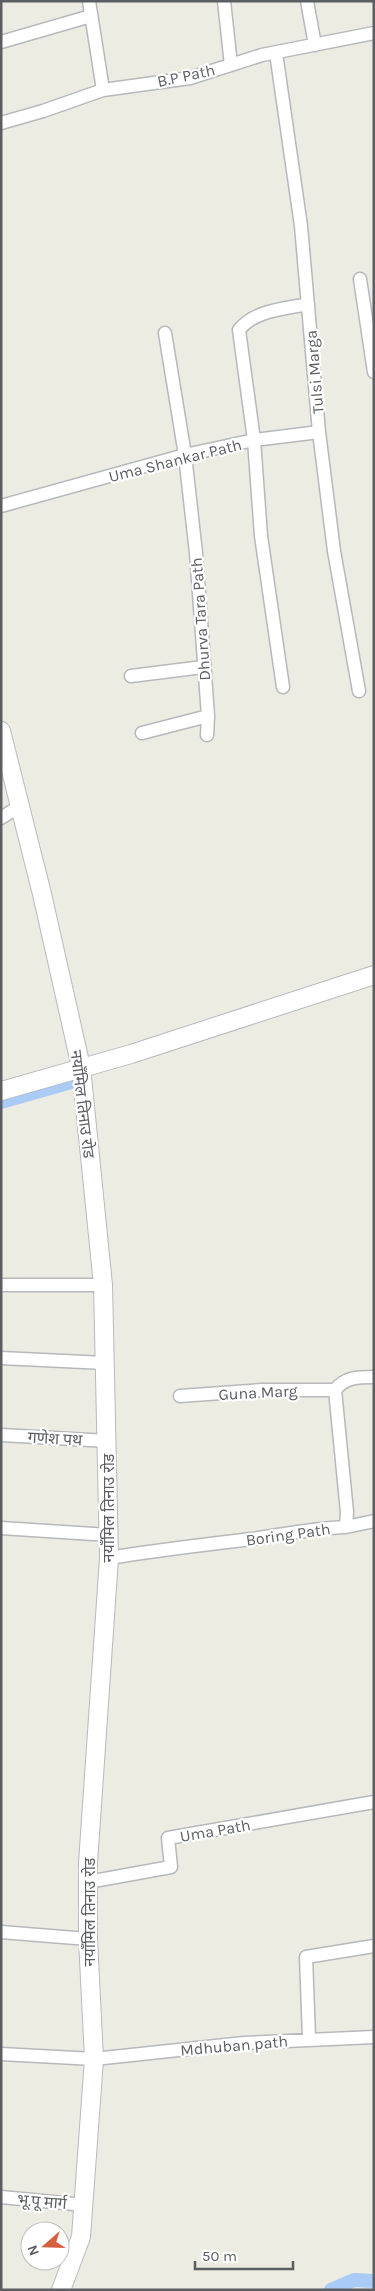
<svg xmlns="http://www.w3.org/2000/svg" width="375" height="2291" viewBox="0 0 375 2291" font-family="Karla,'Noto Sans Devanagari',sans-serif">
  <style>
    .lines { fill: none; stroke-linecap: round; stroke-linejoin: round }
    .canal { stroke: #aacbf6; stroke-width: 14 }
    .street-casing { stroke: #b6b8bc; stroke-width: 15 }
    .secondary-casing { stroke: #b7b9be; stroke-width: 20 }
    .street { stroke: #fff; stroke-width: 12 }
    .secondary { stroke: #fff; stroke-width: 18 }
    .labels { text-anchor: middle; stroke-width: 4.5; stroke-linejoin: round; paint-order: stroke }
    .street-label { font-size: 16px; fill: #5b5e62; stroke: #fff }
  </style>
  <rect width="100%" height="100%" fill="#ecece3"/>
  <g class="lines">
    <!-- canal -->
    <path class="canal" d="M1,1102L82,1079
      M331,2290L354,2280L374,2281"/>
    <!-- street casing -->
    <g class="street-casing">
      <path id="street" d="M89,1L103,90
        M224,1L231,65
        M307,1L315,45
        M1,42L91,16
        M276,53L301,226L319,432L334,551L359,691
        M1,123L43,111L103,90L190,78L262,55L374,33
        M360,279L374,372
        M308,304C285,309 254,310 239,330L254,440L319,432
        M1,506L185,455L254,440L261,536L283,687
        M131,676L203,667
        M142,733L208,716L196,553L185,455L165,333
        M207,735L208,716
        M1,818L20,806
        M1,1285H103
        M1,1358L105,1363
        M180,1396L262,1390H335
        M1,1435L108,1441
        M346,1527L374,1521
        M1,1528L109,1535
        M109,1558C156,1550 203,1545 251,1539C282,1535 314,1528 346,1527L347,1512L335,1390C345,1377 358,1377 374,1377
        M88,1882L171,1867L168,1838L374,1802
        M1,1932L88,1939
        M309,2038L306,1957L374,1946
        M1,2054L94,2059L244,2043L374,2037
        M1,2197L84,2205"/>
    </g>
    <!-- secondary casing -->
    <g class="secondary-casing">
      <path id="secondary" d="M1,731L42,894L81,1067L103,1285L109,1558L88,1863V1939L94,2059L81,2237L61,2290
        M1,1091L131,1054L374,975"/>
    </g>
    <!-- street -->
    <use href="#street" class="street"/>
    <!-- secondary -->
    <use href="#secondary" class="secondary"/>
  </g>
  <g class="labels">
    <!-- street labels -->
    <g class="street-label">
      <text transform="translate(186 75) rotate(-12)" y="6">B.P Path</text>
      <text transform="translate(314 372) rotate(-95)" y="6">Tulsi Marga</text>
      <text transform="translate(175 460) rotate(-14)" y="6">Uma Shankar Path</text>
      <text transform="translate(200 619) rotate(-94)" y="6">Dhurva Tara Path</text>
      <text transform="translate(83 1104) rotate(83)" y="6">नयाँमिल तिनाउ रोड</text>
      <text transform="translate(258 1392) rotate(-3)" y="6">Guna Marg</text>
      <text transform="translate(55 1438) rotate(3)" y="6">गणेश पथ</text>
      <text transform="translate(108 1508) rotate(-90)" y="6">नयाँमिल तिनाउ रोड</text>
      <text transform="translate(288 1534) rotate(-8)" y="6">Boring Path</text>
      <text transform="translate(215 1830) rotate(-10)" y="6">Uma Path</text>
      <text transform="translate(89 1912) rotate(-90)" y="6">नयाँमिल तिनाउ रोड</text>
      <text transform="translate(234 2045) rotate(-5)" y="6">Mdhuban path</text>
      <text transform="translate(42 2201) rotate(5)" y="6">भू.पू मार्ग</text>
    </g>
  </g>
  <!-- border -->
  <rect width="375" height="2291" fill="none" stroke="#5b5e62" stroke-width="5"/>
  <!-- north arrow -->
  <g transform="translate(45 2246) rotate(250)"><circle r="24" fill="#ffffff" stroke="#bdbfc0"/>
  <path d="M0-4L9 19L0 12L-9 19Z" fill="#d75e3e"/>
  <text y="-8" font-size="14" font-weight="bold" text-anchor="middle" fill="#5b5e62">N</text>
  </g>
  <!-- scale -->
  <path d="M195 2261v8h98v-8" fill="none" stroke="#5b5e62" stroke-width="2.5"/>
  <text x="202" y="2261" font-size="15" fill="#5b5e62" stroke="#ffffff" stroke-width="4" paint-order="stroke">50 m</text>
</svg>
